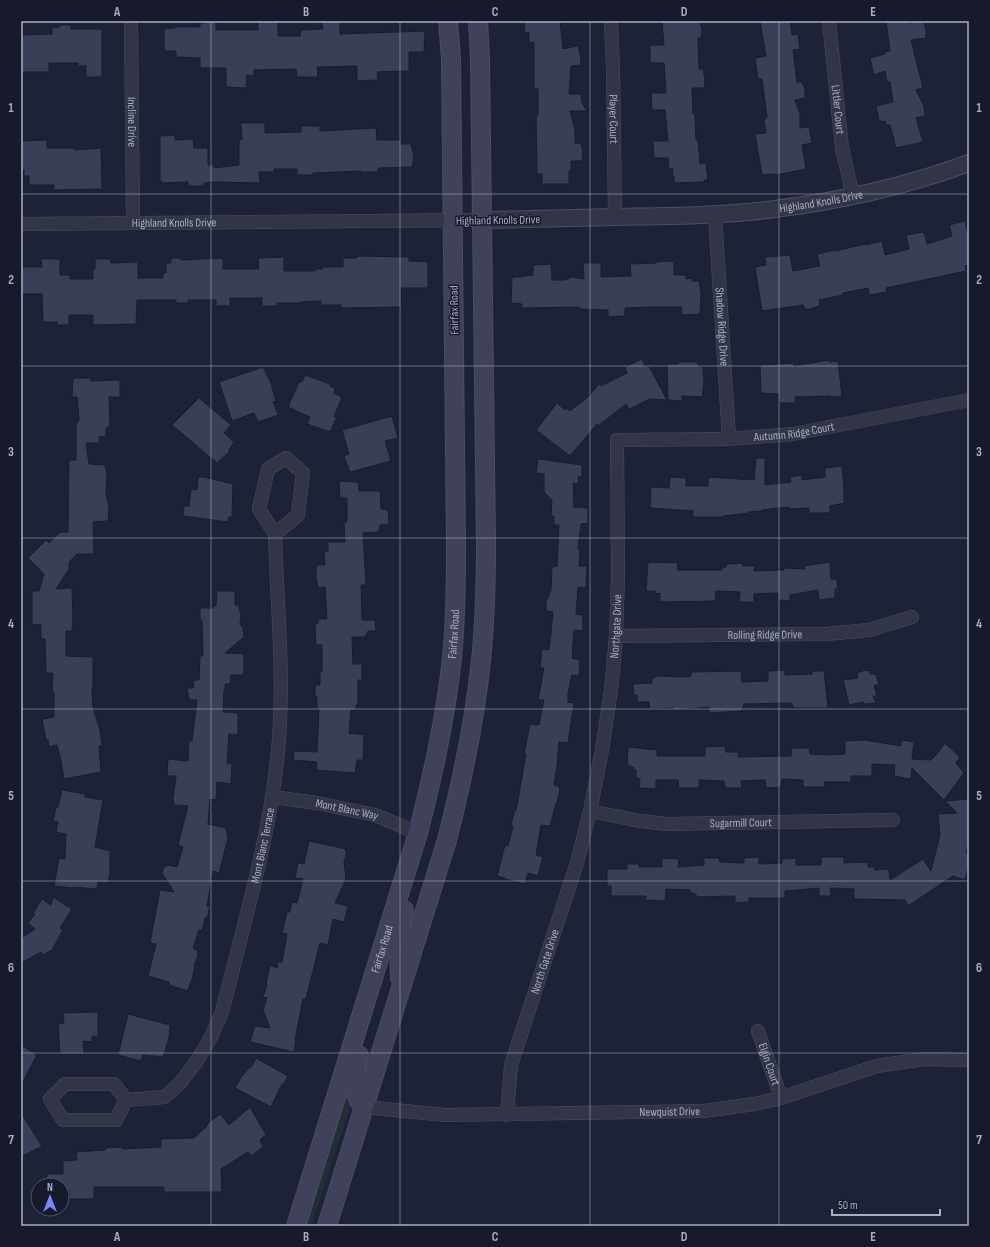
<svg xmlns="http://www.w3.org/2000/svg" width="990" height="1247" viewBox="0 0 990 1247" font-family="'Sofia Sans Condensed',sans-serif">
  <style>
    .green { fill: #1f2e37 }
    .building { fill: #393f57; stroke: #191c2c }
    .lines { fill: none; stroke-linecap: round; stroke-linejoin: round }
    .minor-casing { stroke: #4b4f62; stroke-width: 14 }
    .tertiary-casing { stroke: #4b4f62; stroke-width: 18 }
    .secondary-casing { stroke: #4b4f62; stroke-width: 20 }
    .minor { stroke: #313546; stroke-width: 13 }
    .tertiary { stroke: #313546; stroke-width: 16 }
    .secondary { stroke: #3f425a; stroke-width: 18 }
    .grid { fill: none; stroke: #aaaec4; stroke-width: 1; stroke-opacity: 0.55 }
    .labels { text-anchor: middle; stroke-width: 3; stroke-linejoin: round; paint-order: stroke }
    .street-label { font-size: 12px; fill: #aaaec4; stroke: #171a2a }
    .neatline { fill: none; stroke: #aaaec4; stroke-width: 1.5 }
    .grid-label { font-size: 13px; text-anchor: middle; font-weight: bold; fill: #aaaec4 }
  </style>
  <rect width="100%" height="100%" fill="#1d2236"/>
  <!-- green -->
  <path class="green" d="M352,1073L353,1099L311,1226H303Z"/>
  <!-- building -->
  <path class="building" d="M258,21H278V36H300L301,30L323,29L322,21H340V34L425,31L424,52H409V71L377,72L378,80L357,81V66L317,67L318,77H297L296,69L254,70V76L247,75L246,88L226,87V68H200V58L176,57V51H164V29L175,28V27H200V23L216,22V30H258Z
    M524,21H560L563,49L578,46L581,58L580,65L571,66L569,94H581L582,103L587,111H570L575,130V143H581L583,152L582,161H571V170L569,171V184H542V174H537L536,116H538V89H534V42L529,43V32L525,33Z
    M662,21H699L702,29L701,38H698L699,69H703L705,79L704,88H692L693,114H695L696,140H698L700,164L706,163L708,180H704V182L674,183V176H672L673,169H669L668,158H654L653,141H668L665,110H652L651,93H666L664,63H650V45H664Z
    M760,21H790L792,35L798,34L800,49L793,50L797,82H802L805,89V98L795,100L800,114V128L809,127L812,143L802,145L806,169L776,175L774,174L762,175L755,134L766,133L764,120L767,117L762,79H758L755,58L766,56Z
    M886,21H909L910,23L923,21L926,30V38L911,40L923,88L916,90L924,106L925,116L916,118L923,142L896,148L890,125H886L885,121L881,122V120H879L876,106L893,102L890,82H887L885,71L874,75L870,58L885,54V52L890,51Z
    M60,25H71V29H102V77H86V66H78V63H49V72H21V35L52,34V28L60,27Z
    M241,123H265V133L301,132V126H320V131L376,128L377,140H401V144H411L414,156L412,167L378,168V172H361V171L313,173V175H297V169H274V172H259L260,183L212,182L204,183V186H188V182L162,183V181L160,182V136L175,135V140L193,139L194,148H208V165H214V168L239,165V140L242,139Z
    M47,140V148H74V150L101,148L102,189L54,190V185H29V176H24V170H21V141Z
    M965,221L969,236V265L965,266L966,271L886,288L887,292L869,295L868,288L843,293V295L819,300L820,306L806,310L803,305L762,311L755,267L766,265L765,257L790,255L793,271L820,266L817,254L835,250V251L866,244V245L882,241L885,255L909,249L906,235L924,232L927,244L952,236L949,225Z
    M357,256L409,257V261L428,262V288H401V307L341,308V305H321V301L300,302L299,303H277V306H262V298H230V306H216V300H188V303H176V300H137L136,324L93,325V315H69V325H58L57,322H43L42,294H21V267H42L41,259H60V275H70V279H93V269H95V259H110L111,263L138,262V278H163V273H166V263H171V258H180L181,260L223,258V269H259L258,258L284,257V271H315V269H322V267H343V258H357Z
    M666,261L674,262V275H686V279L692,278V281H699L701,293L700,314L681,315L682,307H650L625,308V316L608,317V310L579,309V307L522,308V304L511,303L512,277H523L524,276L533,275V265L551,264L552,280H565L572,277L584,279L583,263H601V277L631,276L630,264L656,263V262Z
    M642,359L645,366H649L667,400L650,399L629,409L626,404L598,426L597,424L570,456L536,430L557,403L565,410L566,408L570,411L589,396L599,384L601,386L627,373L625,367Z
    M829,360V362L838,361L842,396L831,397L830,396L795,397L796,403H779L778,394L761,393L760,365L793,363L794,366Z
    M678,362H698V366L703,367L704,383L702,397L682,396V401L668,400L667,364H678Z
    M263,367L271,383L276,402L273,401L278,415L258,422L254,413L232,421L219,382Z
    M305,375L330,384V386L335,388L334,393L342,397L334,417H337L330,432L307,424L310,417L288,407L299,382H302Z
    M73,378H90L91,381L120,380V397H109L110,426H108V428H106V436L99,437L100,443H86L89,464L105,465L107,474L106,494L109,508L108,521L93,522L94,554H77L69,562V569L56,589L72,588L73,619L72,631H66V656L93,657V684L92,694L93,708L100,730L102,745L99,746L101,772L64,779L61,761L57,745L49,747L48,740H46L42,719L54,717V692H52L53,673H46L45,639H41V625L32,624V591H39L44,574L28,558L46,540L49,543L60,532H68L69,460H76V422H78L79,419L77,397H72Z
    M199,398L231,425L224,433L234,442L229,450V452L217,463L172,425Z
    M392,416L398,438L385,441L391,461L350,472L344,456L349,454L342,430Z
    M756,458H765V485L791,482L790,477L802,475V480L825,477V468L842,466L844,488V503L830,506V513H809V508L789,509V507L762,510V511L748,512V513L723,516V517H693V511L650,508L651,487L669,488L670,477L686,478V486H708V477L754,480Z
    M538,459L582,465V477H578L579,484L573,483L574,507L588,508V523L581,524L578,549L580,550L579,566H587L586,588L578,587L576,614L582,615L583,619V631L574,630L572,658L580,660L579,676L572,675L568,693V702L574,703L568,743L559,742L557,766L554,785L560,787L557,803H556L550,826L541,825L536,855L543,857L538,876L528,873L525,884L505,879V878L497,876L505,845L508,846L513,826L511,825L515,810L516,811L526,754H524L530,724L539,725L544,700H538L544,668H540L542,649L549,650L551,633L553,612L546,611V602L551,590L552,567L557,566L559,525H554V516H551L552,500L544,492V474L536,473Z
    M198,477H204L233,484L232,517H229L228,522L183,516L184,506H189L191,489L197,490Z
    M339,481L358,482L359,491H380L381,509L388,510L389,524L380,525L379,532L363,533L366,585H361L362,620H375L376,631H368L365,637H352L353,664H362V680H358V705H356V710H351L349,733L364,735L363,760H357L355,773L316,770L317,762L293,760L294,751L317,752L319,709H317V697H315V685H320V671H322V645H316L315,624H318V619H327L325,587L318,588L317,581H316V565H325L324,551H328V542H345L344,522H347V498H340Z
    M648,562L678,563L677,570H722V567H726L727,564L743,563L742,566H755L754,571L784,570V568L805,569L804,566L830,562L831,579H837L838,589H835V598L819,600L818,590L790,595V601L778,600V593L754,594V602H739L740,592L716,591L715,601L660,602V593L655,594V591H646Z
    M217,591H235V605H239V609L241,615L240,624L243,628L244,637L225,653L244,654V675H231L230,684H225V690H224L223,712L238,713V735L229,734L227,763L232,764L231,784L217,782L216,800L210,799L208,824L226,828L228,838L219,873L213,871L207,906L210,907L207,918H205L202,931L199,930L193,948L197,950L198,955L194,966L195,967L191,983H190L188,991L169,985V982L148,976L156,944L150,943L160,890L174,892L162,873L164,867L169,865L177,867L183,847L178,845L188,806L174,805L173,799L176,776H167L168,759L188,761L189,741H192L197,700H189L187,688H193L194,680H199L200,656H203L202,620H200V608H213V606H216Z
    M785,670V675L812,674V671H824L828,708H794L791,703L744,704L742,711L709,713V707L673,710V708L650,709L649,702H637V695H634L633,684L652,683V678L658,676L684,677L691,676V672L741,671L742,682L768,681V671Z
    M865,670L870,671V674H876L879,685H874L877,696H873L876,703L864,704L863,702L849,705L843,680L858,678L857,673Z
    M865,740L901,746V740L914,742L912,759L931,760L936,755L945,743L960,757L956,763L964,773L944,800L912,768L911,779L894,776L895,765L872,764V776H851V782H824L825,787H803V780L782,779L781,787L766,788L765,780L741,781L742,788H725L724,781L699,780V788H679L678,780H656V789L639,788L640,779L636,778V770H633L634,767L631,768V766L627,765L628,747L657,750V756H705V747L725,746L726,752H738V757L791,756L792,748H809L810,754L829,755L845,754V741Z
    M62,790L85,794V797L103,800L95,847L110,851V873L108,883L98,882L97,889L73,887L72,888L54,886L59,858L65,859L66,834L56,832L58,822L53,821L56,807H58Z
    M969,799V842L966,853H969V864L965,880L953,876L908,906L905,900L854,899V889L830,888L831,896H819V888L785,891V898H749V902L735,903V896L698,897L694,893H690V890L666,889L665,901L645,900L646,896H611V886H607V869H627V864H639V867H662V858L679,859L678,867L704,865V858H719L720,862L744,863V858L759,857V864L782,863V859L796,858V865H821V857H844V863L868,862V867H875V870L889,869L890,880L923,859L931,871L940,835L938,814L957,813L945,801Z
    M309,841L346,849V856L344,861L346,879L335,903L348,906L344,922L333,919L328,945L320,943L306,999H303L295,1040H296L294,1052L250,1042L255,1026L270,1028L263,1010L267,998L263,997L267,984H266L270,965L277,968L278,962H282L287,934L282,933L287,912H290L292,902L297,903L303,879L295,878L298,863L304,864Z
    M53,897L72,909L60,928L63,930L52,950L43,955L41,952L21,963V938L35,929L28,923L35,914L33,913L42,899L51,905Z
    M98,1012V1037L92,1036V1042L83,1041L84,1054H60L58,1024L64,1023L63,1013Z
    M128,1014L170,1025L169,1038L163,1057L143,1055L141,1061L118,1055Z
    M21,1045L37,1055L21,1085Z
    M256,1058L288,1076L284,1084H282L271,1107L235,1088L242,1076L249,1068L252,1066Z
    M250,1107L266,1135L260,1140L263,1147L251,1156L248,1152L221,1169L222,1192H164V1187H94V1199H69V1191H62V1185H47V1174H63V1161L77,1160L76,1152L105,1150V1148L122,1147V1149L161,1147V1139L194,1138L207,1126V1124L220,1114L229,1125Z
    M21,1113L42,1146L21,1157Z"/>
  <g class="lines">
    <!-- minor casing -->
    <g class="minor-casing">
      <g id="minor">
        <path id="s1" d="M131,21L133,223"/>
        <path id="s2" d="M611,21L613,70L615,217"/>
        <path id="s3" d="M829,21L842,148L853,196"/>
        <path id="s4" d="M715,215L729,439"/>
        <path id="s5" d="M21,224L483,220"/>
        <path id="s6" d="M616,636L826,634L869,630L912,617"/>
        <path id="s7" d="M273,797L317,803L375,815L418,833"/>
        <path id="s8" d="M590,811L640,821L667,824L893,820"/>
        <path id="s9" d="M758,1031L781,1098"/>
        <path d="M65,1084H114L126,1100L116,1120H63L50,1099Z"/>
        <path id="s10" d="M126,1100L165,1097L180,1083L197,1061L211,1037L222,1012C244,922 272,832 279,739C284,671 277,602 275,534L298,515L303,473L286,458L268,469L259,509L275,534"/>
        <path id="s11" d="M364,1107L445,1115L704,1111L754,1104L781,1098L877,1066L924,1059L969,1060"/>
        <path id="s12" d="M507,1115L511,1065L577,863L590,811L602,750L611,690L616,636L618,575L617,440L729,439L793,434L969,400"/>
      </g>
    </g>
    <!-- tertiary casing -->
    <g class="tertiary-casing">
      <g id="tertiary">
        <path id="s13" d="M483,220C527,219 571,218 616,217C666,216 716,216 767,210C835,202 904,187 969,163"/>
      </g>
    </g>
    <!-- secondary casing -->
    <g class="secondary-casing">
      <g id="secondary">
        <path d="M400,978C399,956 398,932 404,910"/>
        <path d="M359,1055C354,1068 352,1098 364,1107"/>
        <path id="s14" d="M296,1226L418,833C433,775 446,717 452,657C456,620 456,583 456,545L451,59L448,21"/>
        <path d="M327,1226L447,840C462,781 475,721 481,660C485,622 486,583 486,544L480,58L478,21"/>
      </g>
    </g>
    <!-- minor -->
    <use href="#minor" class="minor"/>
    <!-- tertiary -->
    <use href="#tertiary" class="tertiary"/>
    <!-- secondary -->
    <use href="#secondary" class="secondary"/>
  </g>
  <!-- grid -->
  <path class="grid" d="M211,21V1226M400,21V1226M590,21V1226M779,21V1226M21,194H969M21,366H969M21,538H969M21,709H969M21,881H969M21,1053H969"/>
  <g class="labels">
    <!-- street labels -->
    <g class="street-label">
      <text dy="4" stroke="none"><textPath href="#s3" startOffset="89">Littler Court</textPath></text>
      <text dy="4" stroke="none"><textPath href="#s2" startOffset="98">Player Court</textPath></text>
      <text dy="4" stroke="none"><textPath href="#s1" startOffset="101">Incline Drive</textPath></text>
      <text dy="4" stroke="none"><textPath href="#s13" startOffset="339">Highland Knolls Drive</textPath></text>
      <text transform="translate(498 220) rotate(-1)" y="4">Highland Knolls Drive</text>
      <text dy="4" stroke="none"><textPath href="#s5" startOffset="153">Highland Knolls Drive</textPath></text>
      <text transform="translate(454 310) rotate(-91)" y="4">Fairfax Road</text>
      <text dy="4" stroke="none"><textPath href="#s4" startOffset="112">Shadow Ridge Drive</textPath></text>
      <text dy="4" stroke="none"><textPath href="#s12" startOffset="867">Autumn Ridge Court</textPath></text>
      <text dy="4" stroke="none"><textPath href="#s12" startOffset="503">Northgate Drive</textPath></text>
      <text dy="4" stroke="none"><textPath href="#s14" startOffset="614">Fairfax Road</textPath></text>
      <text dy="4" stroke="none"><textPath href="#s6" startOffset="149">Rolling Ridge Drive</textPath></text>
      <text dy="4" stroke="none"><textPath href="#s7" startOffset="75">Mont Blanc Way</textPath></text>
      <text dy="4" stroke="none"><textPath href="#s8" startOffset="152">Sugarmill Court</textPath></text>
      <text dy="4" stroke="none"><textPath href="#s10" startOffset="314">Mont Blanc Terrace</textPath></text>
      <text dy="4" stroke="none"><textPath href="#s14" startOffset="290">Fairfax Road</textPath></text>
      <text dy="4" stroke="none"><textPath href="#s12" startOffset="159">North Gate Drive</textPath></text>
      <text dy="4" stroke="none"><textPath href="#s9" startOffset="35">Elgin Court</textPath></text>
      <text dy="4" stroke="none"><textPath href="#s11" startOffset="306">Newquist Drive</textPath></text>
    </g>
  </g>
  <!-- border -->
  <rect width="990" height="1247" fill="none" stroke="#171a2a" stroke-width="44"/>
  <!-- north arrow -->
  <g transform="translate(50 1197)"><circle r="19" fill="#171a2a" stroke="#525568"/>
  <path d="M0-3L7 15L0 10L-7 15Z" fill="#768afd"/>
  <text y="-6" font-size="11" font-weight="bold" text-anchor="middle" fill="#aaaec4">N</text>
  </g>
  <!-- scale -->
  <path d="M832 1209v6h108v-6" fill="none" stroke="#aaaec4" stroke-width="2"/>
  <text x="838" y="1209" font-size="12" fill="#aaaec4" stroke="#171a2a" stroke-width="3" paint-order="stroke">50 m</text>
  <rect x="22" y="22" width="946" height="1203" class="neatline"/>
  <g class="grid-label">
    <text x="117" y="16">A</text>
    <text x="306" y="16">B</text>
    <text x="495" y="16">C</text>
    <text x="684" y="16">D</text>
    <text x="873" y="16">E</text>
    <text x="11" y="112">1</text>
    <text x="979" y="112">1</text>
    <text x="11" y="284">2</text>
    <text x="979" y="284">2</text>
    <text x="11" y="456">3</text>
    <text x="979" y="456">3</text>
    <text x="11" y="628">4</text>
    <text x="979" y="628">4</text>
    <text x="11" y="800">5</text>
    <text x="979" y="800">5</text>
    <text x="11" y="972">6</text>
    <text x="979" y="972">6</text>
    <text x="11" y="1144">7</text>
    <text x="979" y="1144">7</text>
    <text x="117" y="1241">A</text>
    <text x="306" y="1241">B</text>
    <text x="495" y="1241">C</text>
    <text x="684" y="1241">D</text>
    <text x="873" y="1241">E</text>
  </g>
</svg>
